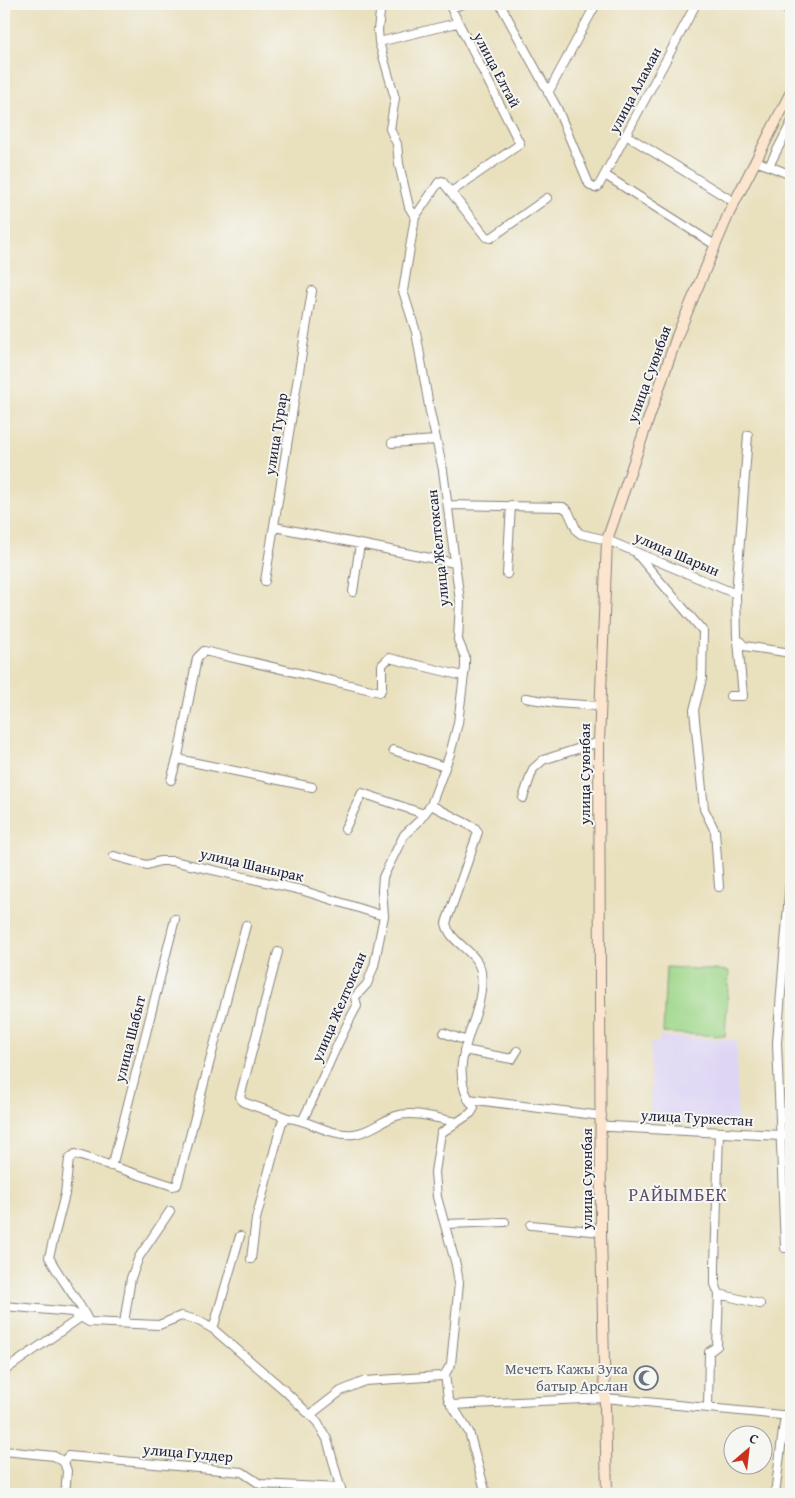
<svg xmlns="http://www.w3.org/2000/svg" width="795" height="1498" viewBox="0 0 795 1498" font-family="'Gentium Book Plus',serif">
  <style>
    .built { fill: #ded5f5 }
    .green { fill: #9ed789; stroke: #607c62 }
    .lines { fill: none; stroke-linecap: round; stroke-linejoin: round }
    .minor-casing { stroke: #86817c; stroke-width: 10 }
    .tertiary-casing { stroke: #86817c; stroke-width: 11 }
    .secondary-casing { stroke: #86817c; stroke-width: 12 }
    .minor { stroke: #fff; stroke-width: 8 }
    .tertiary { stroke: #fff; stroke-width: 9 }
    .secondary { stroke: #fbe5cf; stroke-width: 10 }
    .labels { text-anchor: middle; stroke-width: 4; stroke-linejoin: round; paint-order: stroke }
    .street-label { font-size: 15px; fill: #22223b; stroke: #f6f6f2 }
    .worship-label { font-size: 15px; fill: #5b616d; stroke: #f6f6f2; text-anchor: end }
    .quarter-label { font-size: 18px; letter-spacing: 1px; fill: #5d4d6c; stroke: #f6f6f2 }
  </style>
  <rect width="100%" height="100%" fill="#f6f6f2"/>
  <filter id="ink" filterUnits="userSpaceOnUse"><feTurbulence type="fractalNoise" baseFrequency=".02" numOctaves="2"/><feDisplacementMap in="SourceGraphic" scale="10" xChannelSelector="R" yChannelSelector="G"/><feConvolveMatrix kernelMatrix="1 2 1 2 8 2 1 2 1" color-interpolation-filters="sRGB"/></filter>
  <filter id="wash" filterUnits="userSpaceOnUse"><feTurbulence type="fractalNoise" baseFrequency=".0096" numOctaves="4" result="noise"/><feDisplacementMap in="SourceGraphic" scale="20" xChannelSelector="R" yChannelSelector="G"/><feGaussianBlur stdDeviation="1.12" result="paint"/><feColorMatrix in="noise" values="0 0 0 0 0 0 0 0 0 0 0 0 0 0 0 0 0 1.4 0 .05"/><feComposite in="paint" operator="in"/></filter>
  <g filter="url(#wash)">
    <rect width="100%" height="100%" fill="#e9e0bd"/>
    <!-- built -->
    <path class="built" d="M660,1036L737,1040V1123L650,1121L651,1043H659Z"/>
    <!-- green -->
    <path class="green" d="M666,967L729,971L725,1036L663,1033Z"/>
  </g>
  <g filter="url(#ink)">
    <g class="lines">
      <!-- minor casing -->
      <g class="minor-casing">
        <path id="minor" d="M449,4L520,144L451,192
          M500,4L557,108L589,184L595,188L598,187L696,4
          M778,4L791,12
          M451,8L463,4
          M379,42L457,23
          M548,93L596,4
          M626,135L734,202
          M755,161L769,166L791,123
          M769,166L791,175
          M605,175L715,245
          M415,217L439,182L442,181L486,237L491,238L547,198
          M748,435L736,594L737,638L744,646L791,653
          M392,443L436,440
          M448,505L563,507L568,511L577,531L581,534L607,540L736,594
          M275,527L455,563
          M635,552L703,631L702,679L694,710L704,809L715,831L719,887
          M507,574L511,505
          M265,581L312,291
          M353,592L360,544
          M730,696H743L738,641
          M526,698L556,703L599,706
          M393,750L445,767
          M171,780L178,756
          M312,787L182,760L178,756L197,658L204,651L380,692L382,688V665L389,658L463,676
          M523,798L533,769L543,760L599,742
          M345,829L362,793L424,814
          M114,856L147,865L160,861H173L301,890L384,916
          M278,952L240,1097L243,1102L288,1118
          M444,1033L467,1041
          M464,1050L512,1059L517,1051
          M468,1099L602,1116
          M302,1121C322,1083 336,1043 357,1006L355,997L367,984L374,966L384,916L382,890L383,877L404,835L418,822L431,805L450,754L458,723L465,667V657L458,640L460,601L443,470L430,412L416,332L403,291L415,217L409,207L399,164L397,144L390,129L395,98L379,42L378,30L381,4
          M110,1166L114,1159L175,919
          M445,1224L505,1222
          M531,1225L601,1232
          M785,1248L777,1043L791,868
          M251,1259L256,1219L282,1122L288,1118C310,1120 331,1137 354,1134C371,1132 381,1121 396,1116C413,1110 439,1119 456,1122
          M719,1294L760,1304
          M4,1306L72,1312L89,1322L159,1325L181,1316L197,1320L213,1329L283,1389L317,1422L327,1439L342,1494
          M89,1322C78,1299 61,1280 49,1257L65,1194L69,1159L75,1154L173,1186L177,1185L246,925
          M124,1323L131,1278L139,1257L170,1211
          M213,1329L240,1236
          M4,1371L81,1317
          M445,1374L448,1399L469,1432L486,1494
          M451,1405L605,1398L791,1416
          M708,1408L709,1352L717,1346L719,1294L715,1284V1266L719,1133
          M310,1415L341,1391L365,1381L441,1376L445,1374L451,1364L459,1283L456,1265L437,1197L435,1172L441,1133L471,1113L474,1108C440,1061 487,1021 481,972C478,951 449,943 446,923L478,832L475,828L431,805
          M4,1451L54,1456L64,1462
          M65,1494L67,1471L64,1462L68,1456L242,1472L260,1484L341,1488
          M775,1494L785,1415"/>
      </g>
      <!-- tertiary casing -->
      <g class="tertiary-casing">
        <path id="tertiary" d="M602,1126L791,1136"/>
      </g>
      <!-- secondary casing -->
      <g class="secondary-casing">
        <path id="secondary" d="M607,1494L601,1232L599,742L607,540L677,336L729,213L791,92"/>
      </g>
      <!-- minor -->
      <use href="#minor" class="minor"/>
      <!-- tertiary -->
      <use href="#tertiary" class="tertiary"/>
      <!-- secondary -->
      <use href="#secondary" class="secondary"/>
    </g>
  </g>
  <!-- icons -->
  <defs>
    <g id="mosque-ring" transform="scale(1.25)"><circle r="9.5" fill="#f6f6f2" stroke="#6b7280" stroke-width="1.5"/><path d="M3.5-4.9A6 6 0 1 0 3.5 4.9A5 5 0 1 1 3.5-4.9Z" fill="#6b7280"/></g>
  </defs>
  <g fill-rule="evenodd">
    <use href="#mosque-ring" x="646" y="1378"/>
  </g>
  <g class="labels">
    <!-- street labels -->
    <g class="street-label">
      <text transform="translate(497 70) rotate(62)" y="5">улица Елтай</text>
      <text transform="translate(635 90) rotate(-62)" y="5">улица Аламан</text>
      <text transform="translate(649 374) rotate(-70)" y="5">улица Суюнбая</text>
      <text transform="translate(276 434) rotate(-81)" y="5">улица Турар</text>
      <text transform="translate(438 548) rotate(-96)" y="5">улица Желтоксан</text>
      <text transform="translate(677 554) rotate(23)" y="5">улица Шарын</text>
      <text transform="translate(585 774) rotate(-90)" y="5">улица Суюнбая</text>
      <text transform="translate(252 865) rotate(13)" y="5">улица Шанырак</text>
      <text transform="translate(339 1007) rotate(-67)" y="5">улица Желтоксан</text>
      <text transform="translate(130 1039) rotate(-76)" y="5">улица Шабыт</text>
      <text transform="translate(697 1118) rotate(3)" y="5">улица Туркестан</text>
      <text transform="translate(587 1179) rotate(-90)" y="5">улица Суюнбая</text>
      <text transform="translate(188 1453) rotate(5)" y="5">улица Гулдер</text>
    </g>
    <!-- worship labels -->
    <g class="worship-label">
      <text x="628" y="1374">Мечеть Кажы Зука<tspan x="628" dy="17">батыр Арслан</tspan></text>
    </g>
    <!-- quarter labels -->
    <g class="quarter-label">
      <text x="678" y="1201">РАЙЫМБЕК</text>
    </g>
  </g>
  <!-- margin -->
  <rect width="795" height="1498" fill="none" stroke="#f6f6f2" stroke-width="20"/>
  <!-- north arrow -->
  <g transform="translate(748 1450) rotate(28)"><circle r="24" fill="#f6f6f2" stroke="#a1a1a9"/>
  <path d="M0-4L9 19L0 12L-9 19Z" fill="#c8321e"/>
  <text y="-8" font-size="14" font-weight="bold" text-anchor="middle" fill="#22223b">С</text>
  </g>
</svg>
